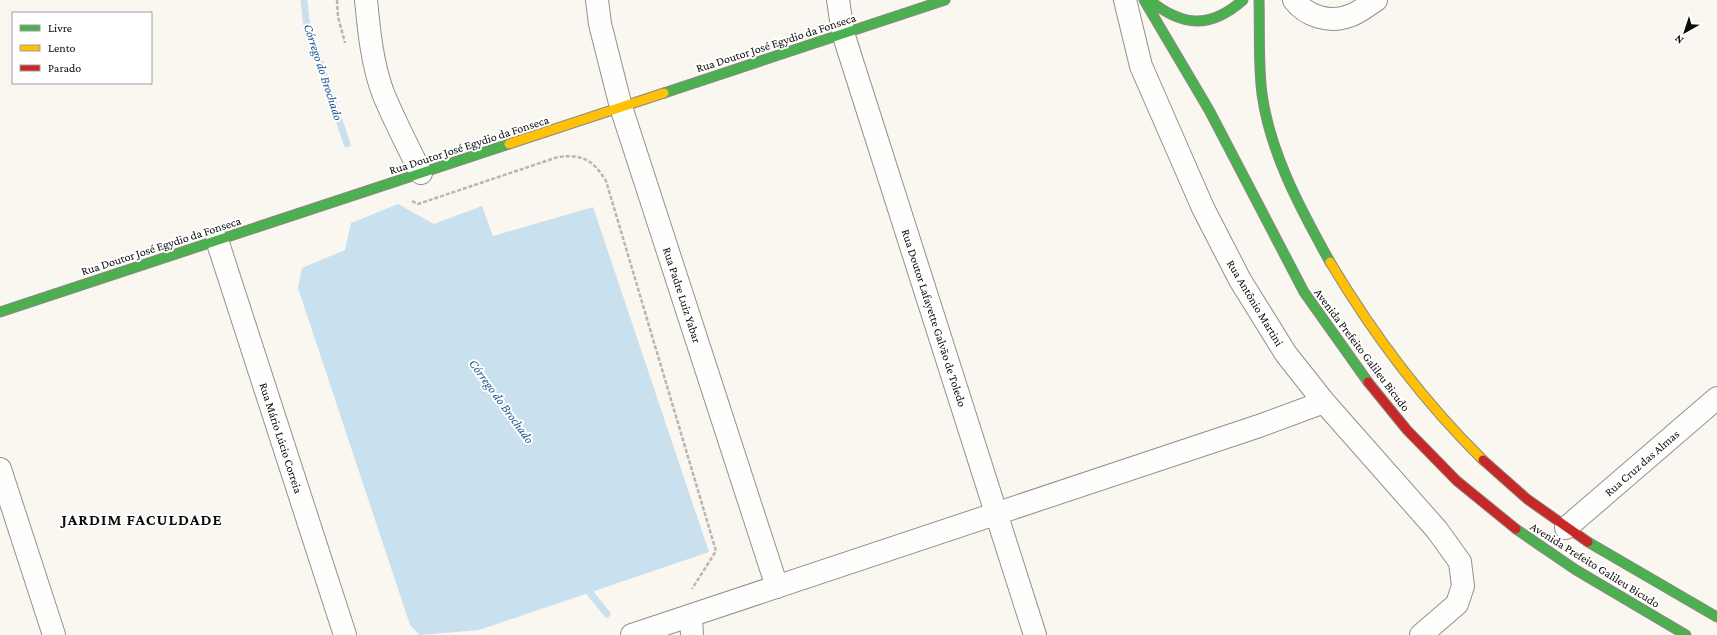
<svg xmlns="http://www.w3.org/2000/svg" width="1717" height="635" viewBox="0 0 1717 635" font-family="'Crimson Pro',serif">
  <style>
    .water { fill: #c9e0ef }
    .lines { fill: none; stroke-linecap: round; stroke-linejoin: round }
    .stream { stroke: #c9e0ef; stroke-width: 7 }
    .street-casing { stroke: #92918e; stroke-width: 24 }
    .fast-casing { stroke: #898884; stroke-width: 11 }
    .slow-casing { stroke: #898884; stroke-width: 11 }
    .jam-casing { stroke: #898884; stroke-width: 11 }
    .path { stroke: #b7b6b5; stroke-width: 2.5; stroke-dasharray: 4 2; stroke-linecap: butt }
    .street { stroke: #fefefd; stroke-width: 22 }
    .fast { stroke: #4caf50; stroke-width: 9 }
    .slow { stroke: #ffc107; stroke-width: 9 }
    .jam { stroke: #c62828; stroke-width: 9 }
    .labels { text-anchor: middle; stroke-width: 4; stroke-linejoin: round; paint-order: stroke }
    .street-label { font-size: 12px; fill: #0b0b0b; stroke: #fff }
    .water-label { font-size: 13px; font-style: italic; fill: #21598f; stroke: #fff }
    .district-label { font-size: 16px; font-weight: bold; letter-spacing: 1px; fill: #0b0b0b; stroke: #fff }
  </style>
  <rect width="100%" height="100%" fill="#f9f7ef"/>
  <!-- water -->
  <path class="water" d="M398,204L434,224L482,206L493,236L593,207L709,552L479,630L420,635L410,625L298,288L302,268L345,250L351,223Z"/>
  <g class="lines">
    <!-- stream -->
    <path class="stream" d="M304,0L306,21L347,144
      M587,586L590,593L607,614"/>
    <!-- street casing -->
    <g class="street-casing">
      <path id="street" d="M366,0C369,31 372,63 383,93C394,120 408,147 421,173
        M597,0L600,24L621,107L777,587
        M838,0L843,33L1035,635
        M1125,0L1141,66L1203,208L1240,280L1286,354L1324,402L1437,530L1460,562L1463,586L1457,604L1421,635
        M1294,0C1307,17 1330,23 1349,16C1359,13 1368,5 1376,0
        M217,240L345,635
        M0,469L54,635
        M1566,528L1717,398
        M691,616L692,635
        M632,635L1259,426L1324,402"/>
    </g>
    <!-- fast casing -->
    <g class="fast-casing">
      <path id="fast" d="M1144,0L1209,110L1304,292L1368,382
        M1149,0C1183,27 1210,29 1243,0
        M1259,0C1260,31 1258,63 1262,94C1270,153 1301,210 1330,262
        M664,93L945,0
        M0,312L509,144
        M1516,529L1576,570L1686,635
        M1588,542L1717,617"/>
    </g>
    <!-- slow casing -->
    <g class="slow-casing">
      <path id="slow" d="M509,144L664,93
        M1330,262C1373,334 1423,401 1483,460"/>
    </g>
    <!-- jam casing -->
    <g class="jam-casing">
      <path id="jam" d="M1368,382L1407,430L1457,481L1516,529
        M1483,460L1527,499L1588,542"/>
    </g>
    <!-- path -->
    <path class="path" d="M337,0L338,17L345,43
      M412,201L418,204L558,157C583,154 593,160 606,181L716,551L692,589"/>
    <!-- street -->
    <use href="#street" class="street"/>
    <!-- fast -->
    <use href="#fast" class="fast"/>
    <!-- slow -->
    <use href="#slow" class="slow"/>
    <!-- jam -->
    <use href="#jam" class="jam"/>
  </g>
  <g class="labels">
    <!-- street labels -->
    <g class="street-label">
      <text transform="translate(776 43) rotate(-18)" y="4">Rua Doutor José Egydio da Fonseca</text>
      <text transform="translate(469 145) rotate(-18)" y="4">Rua Doutor José Egydio da Fonseca</text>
      <text transform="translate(161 246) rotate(-18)" y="4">Rua Doutor José Egydio da Fonseca</text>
      <text transform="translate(682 295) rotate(72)" y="4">Rua Padre Luiz Yabar</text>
      <text transform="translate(1255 303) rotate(59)" y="4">Rua Antônio Martini</text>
      <text transform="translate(934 318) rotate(72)" y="4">Rua Doutor Lafayette Galvão de Toledo</text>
      <text transform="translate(1362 350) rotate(53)" y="4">Avenida Prefeito Galileu Bicudo</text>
      <text transform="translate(281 438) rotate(72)" y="4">Rua Mário Lúcio Correia</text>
      <text transform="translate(1642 463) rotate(-41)" y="4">Rua Cruz das Almas</text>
      <text transform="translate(1595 565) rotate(32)" y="4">Avenida Prefeito Galileu Bicudo</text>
    </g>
    <!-- water labels -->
    <g class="water-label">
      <text transform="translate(324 72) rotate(72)" y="5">Córrego do Brochado</text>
      <text transform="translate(502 401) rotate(54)" y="5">Córrego do Brochado</text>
    </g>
    <!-- district labels -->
    <g class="district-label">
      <text x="142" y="525">JARDIM FACULDADE</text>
    </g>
  </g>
  <!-- legend -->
  <rect x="12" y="12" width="140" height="72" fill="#ffffff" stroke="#9d9d9d"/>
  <rect x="20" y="25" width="20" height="6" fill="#4caf50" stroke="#9d9d9d"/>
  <text x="48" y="32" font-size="12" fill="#0b0b0b">Livre</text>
  <rect x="20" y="45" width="20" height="6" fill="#ffc107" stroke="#9d9d9d"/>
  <text x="48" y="52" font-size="12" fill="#0b0b0b">Lento</text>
  <rect x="20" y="65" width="20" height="6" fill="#c62828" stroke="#9d9d9d"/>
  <text x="48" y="72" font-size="12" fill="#0b0b0b">Parado</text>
  <!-- north arrow -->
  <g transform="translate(1685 32) rotate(219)" stroke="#ffffff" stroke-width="3" paint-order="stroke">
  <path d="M0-3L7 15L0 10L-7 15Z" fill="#0b0b0b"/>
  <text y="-6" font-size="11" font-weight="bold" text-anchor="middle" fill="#0b0b0b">N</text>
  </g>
</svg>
